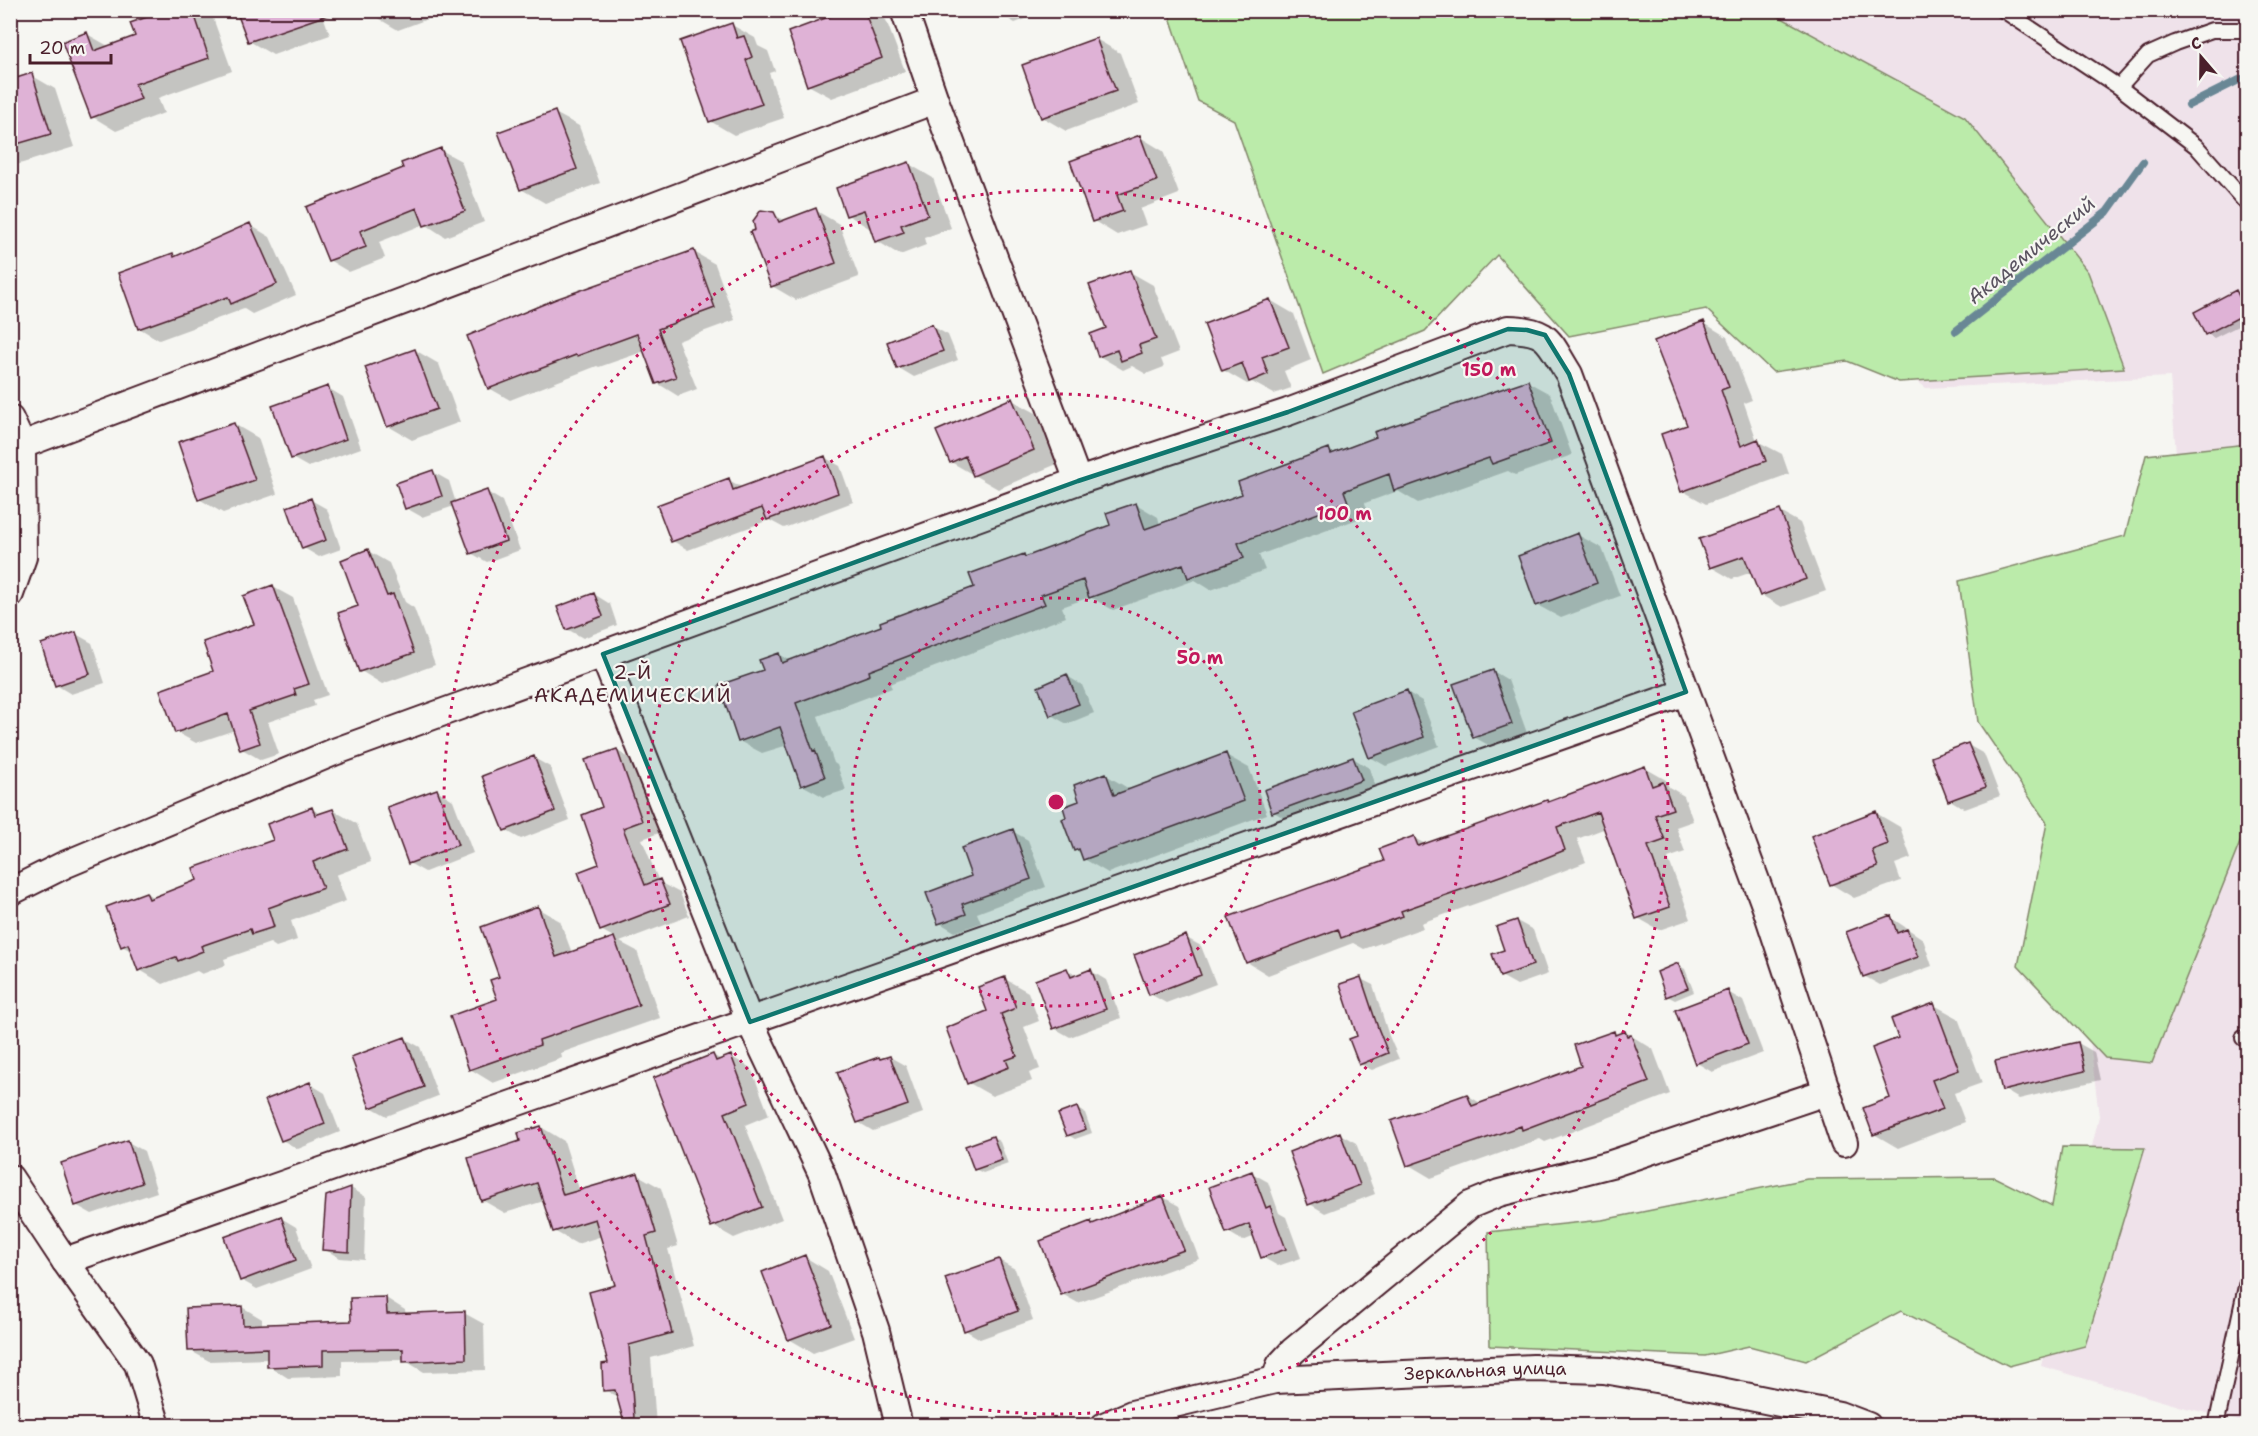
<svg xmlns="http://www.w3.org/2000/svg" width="2258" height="1436" viewBox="0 0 2258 1436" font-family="'Shantell Sans',sans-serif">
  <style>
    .built { fill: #efe2ea }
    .green { fill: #bbebaa; stroke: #82856a; stroke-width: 1.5 }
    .shadow { fill: #0003 }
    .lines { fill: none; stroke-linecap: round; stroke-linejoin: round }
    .stream { stroke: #698795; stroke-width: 8 }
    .building { fill: #dfb2d6; stroke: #4a1f2b; stroke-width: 1.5 }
    .service-casing { stroke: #4a1f2b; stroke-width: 18 }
    .minor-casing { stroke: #4a1f2b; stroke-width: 30 }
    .service { stroke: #f6f6f2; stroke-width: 14 }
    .minor { stroke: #f6f6f2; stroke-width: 26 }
    .marked { fill: #0f766e; fill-opacity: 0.2; stroke: #0f766e; stroke-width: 4.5; stroke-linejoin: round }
    .ring { fill: none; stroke: #c2185b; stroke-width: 3; stroke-dasharray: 3 6 }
    .labels { text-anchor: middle; stroke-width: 4.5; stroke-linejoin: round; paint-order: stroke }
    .street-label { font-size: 18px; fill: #4a1f2b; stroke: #f6f6f2 }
    .water-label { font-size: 20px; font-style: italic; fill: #5a5360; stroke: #f6f6f2 }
    .neighbourhood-label { font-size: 20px; letter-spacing: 1.5px; fill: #4a1f2b; stroke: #f6f6f2 }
    .centre { fill: #c2185b; stroke: #f6f6f2; stroke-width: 3 }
    .ring-label { font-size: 18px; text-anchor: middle; font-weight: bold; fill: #c2185b; stroke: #f6f6f2; stroke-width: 4.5; stroke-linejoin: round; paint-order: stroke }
  </style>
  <rect width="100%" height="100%" fill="#f6f6f2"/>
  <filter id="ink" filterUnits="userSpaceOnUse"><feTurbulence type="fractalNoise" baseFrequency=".0167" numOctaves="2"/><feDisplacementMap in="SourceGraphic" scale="12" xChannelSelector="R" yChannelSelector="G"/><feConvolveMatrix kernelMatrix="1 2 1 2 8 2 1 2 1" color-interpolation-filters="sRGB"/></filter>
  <g filter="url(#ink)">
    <!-- built -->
    <path class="built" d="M1433,11H2247V1423L2186,1408L2041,1366L2099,1116L2053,735L2194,687L2170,377L1926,388Z"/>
    <!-- green -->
    <path class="green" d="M1168,11H1769L1965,117L2088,272L2124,368L1899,382L1847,361L1773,372L1706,309L1569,336L1497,255L1425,331L1323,374L1234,120L1198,101Z
      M2247,444V825L2152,1063L2105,1058L2018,966L2047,823L1978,722L1959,581L2125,536L2146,455Z
      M2062,1147L2145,1148L2085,1346L2009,1366L1901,1311L1806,1361L1749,1346L1705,1356L1490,1346L1488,1232L1602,1220L1807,1179L1994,1177L2052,1206Z"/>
    <!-- shadow -->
    <path class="shadow" d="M172,10H201L213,18L232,71L158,98L164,113L116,131L93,117L87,34L110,47L137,37Z
      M321,10L330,35L273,55L249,41Z
      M372,10H449V11L398,30L374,16Z
      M852,10H869L886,20L905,71L832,98L808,85Z
      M999,10H1050L1015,23L1000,14Z
      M732,25L755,38L758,46L768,51L775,71L769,73L784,118L734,135L710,121Z
      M1096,39L1120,53L1139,104L1066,131L1042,117Z
      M31,75L55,89L74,147L10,167V81Z
      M555,113L579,126L600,183L545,203L521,189Z
      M1140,137L1163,151L1179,194L1140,209L1146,225L1117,235L1094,221Z
      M441,150L461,161L484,222L445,237L425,224L379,242L385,258L349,272L329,260L405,169Z
      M909,164L933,178L951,228L924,238L926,245L900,255L877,241L872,230L848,215L838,189Z
      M815,210L839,224L859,277L796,300L772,286L773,214L785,221Z
      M250,225L270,237L296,295L252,314L244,309L159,340L139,328L173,255L177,257Z
      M694,252L715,264L735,320L678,341L697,389L678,396L657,383L645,351L599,367L597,366L510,400L489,388Z
      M1130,272L1153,285L1179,352L1161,359L1164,367L1146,374L1132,366L1123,370L1099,356Z
      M2236,292L2243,296L2248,304V321L2214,338L2206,333Z
      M1270,300L1294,314L1311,360L1284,371L1291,388L1274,394L1252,382L1247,384L1223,370Z
      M1704,323L1727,337L1752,400L1744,403L1757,441L1782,454L1789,474L1706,504L1683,491L1689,426Z
      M932,326L948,335L958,360L914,377L899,368Z
      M415,350L439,364L460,422L412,440L388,426Z
      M1528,382L1550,394L1572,455L1515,475L1508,471L1418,503L1398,491L1365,503L1369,515L1259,555L1265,570L1211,590L1195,580L1113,610L1090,597L1062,607L1066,617L890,684L892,688L818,716L834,763L837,765L846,790L824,797L802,785L788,745L762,753L739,741L765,671L779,654L791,661L883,627L976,588L1024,555L1028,558L1112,526L1136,504L1158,517L1160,525L1244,495L1329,450L1335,454Z
      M328,388L343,397L361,448L308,467L292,458Z
      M1012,400L1036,413L1057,464L998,489L951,462Z
      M234,424L258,438L277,494L223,513L199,499Z
      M824,457L840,466L853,502L784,528L769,520L688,550L673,541L659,505L729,480L743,488Z
      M433,472L449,481L456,503L487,492L502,501L520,550L487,562L471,553L454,506L422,517L406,508Z
      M311,500L327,509L341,549L319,557L304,548Z
      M1779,511L1800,523L1826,591L1782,607L1761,595L1752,572L1732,579L1711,567Z
      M1578,535L1602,548L1620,596L1561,618L1537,605Z
      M368,551L389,563L405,602L414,608L435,665L382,684L361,671L360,607Z
      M273,587L293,598L328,695L313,700L315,706L268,722L279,754L261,760L242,749L235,730L196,743L176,732L215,671L255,625Z
      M594,594L610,604L617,625L583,638L567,629Z
      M76,634L92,643L105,683L71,694L56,685Z
      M1493,671L1508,680L1527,733L1490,746L1474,737Z
      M1067,676L1082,685L1094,713L1067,724L1051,715Z
      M1407,692L1422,701L1439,746L1386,766L1370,757Z
      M1968,745L1984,754L2000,796L1965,809L1950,800Z
      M616,750L636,762L662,832L642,839L659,882L680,893L689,916L620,942L637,951L660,1018L561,1053L562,1058L493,1083L470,1069L498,1000L501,978L537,908L560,921L572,953L615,938L601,930V864L604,808Z
      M1226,755L1249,768L1267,814L1108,873L1084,859L1083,854L1075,850L1081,802L1106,775L1131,790Z
      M534,758L550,767L570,820L521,839L505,830Z
      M1353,758L1369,768L1376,789L1289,821L1274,812Z
      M1645,768L1666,780L1669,787L1684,796L1693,821L1676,827L1685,852L1668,858L1691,919L1659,930L1638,918L1606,828L1577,839L1586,862L1525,886L1421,923L1423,928L1364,949L1353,943L1268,975L1247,962L1386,862L1414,838L1427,845L1550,803Z
      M437,790L453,800L473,853L425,872L409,863Z
      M312,809L322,815L333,810L357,824L371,862L336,875L346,901L291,921L297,940L276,947L270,943L224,959L226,965L202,974L197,971L163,984L140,970L133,952L122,946L146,893L154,898L199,881L275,841Z
      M1876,813L1900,827L1911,858L1895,864L1901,881L1854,898L1831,884Z
      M1012,831L1028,840L1046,887L977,913L981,923L955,932L940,923L973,877Z
      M1890,917L1923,939L1932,966L1880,985L1864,976Z
      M1517,921L1533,930L1548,974L1517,985L1501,976Z
      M1185,937L1201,946L1216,984L1166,1003L1150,994Z
      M1678,965L1685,969L1694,992L1675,1000L1667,996Z
      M1067,970L1078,976L1091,971L1106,980L1121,1018L1070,1037L1054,1028Z
      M1005,979L1028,992L1039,1021L1024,1027L1040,1069L1029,1073L1032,1081L992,1096L969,1083L989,1012Z
      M1361,979L1373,985L1389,1036L1399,1059L1372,1070L1360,1064Z
      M1728,992L1743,1001L1763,1053L1712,1072L1697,1063Z
      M1934,1005L1958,1018L1982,1083L1954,1093L1965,1122L1898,1148L1874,1134L1892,1099L1900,1038Z
      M1614,1032L1618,1035L1625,1032L1653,1049L1670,1094L1545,1142L1540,1139L1431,1178L1409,1165L1467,1095L1482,1104L1583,1066Z
      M404,1038L420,1047L438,1096L387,1116L371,1107Z
      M2078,1043L2094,1052L2100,1080L2019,1099L2004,1090Z
      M713,1055L721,1060L730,1056L751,1068L769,1115L745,1125L782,1219L734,1238L713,1226Z
      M890,1057L906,1066L923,1113L873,1131L858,1122L879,1058L882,1060Z
      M310,1084L325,1093L340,1132L298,1149L282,1140Z
      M1077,1109L1085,1113L1092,1133L1075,1139L1068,1135Z
      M541,1127L564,1141L580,1192L638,1175L661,1188L678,1246L668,1249L694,1346L651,1358L656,1426H637L624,1418L619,1398L605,1390L610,1365L617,1287L602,1236L577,1244L554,1231L544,1201L505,1213L482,1200L522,1142Z
      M1340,1134L1356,1143L1375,1194L1325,1213L1310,1204Z
      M993,1137L1000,1142L1008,1164L983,1173L975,1169Z
      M128,1142L144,1151L157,1192L92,1214L76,1205Z
      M1252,1173L1268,1182L1279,1213L1286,1217L1301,1258L1278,1266L1262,1257L1255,1236L1243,1241L1228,1232Z
      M351,1188L366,1197L364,1260L340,1258L324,1249L327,1197Z
      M1163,1197L1179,1206L1199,1259L1078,1303L1062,1294L1091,1223L1094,1224Z
      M281,1218L296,1227L311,1269L257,1289L241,1280Z
      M805,1257L828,1271L854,1338L813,1353L789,1339Z
      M999,1260L1015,1269L1033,1320L980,1339L965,1330Z
      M386,1298L405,1310L406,1315L464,1313L484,1324L485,1370L424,1372L404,1360L342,1361V1376L288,1378L269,1366L268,1359L209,1361L189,1350L242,1307L262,1319V1326L352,1322Z"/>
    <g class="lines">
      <!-- stream -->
      <path class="stream" d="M2189,105L2241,79H2248
        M1956,331L2107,212L2143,162"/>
    </g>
    <!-- building -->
    <path class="building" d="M167,10H193L209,58L135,84L141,99L91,118L62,42L87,32L94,51L135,36L130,23Z
      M236,10H329L330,14L248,42Z
      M847,10H864L882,58L807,86L788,32Z
      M732,23L737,38L744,36L752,57L746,60L762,104L709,122L680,41Z
      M1096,38L1116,91L1041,118L1022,65Z
      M32,73L51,134L10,146V80Z
      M555,111L577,169L520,190L498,132Z
      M1140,135L1157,181L1117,195L1123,211L1092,222L1070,161Z
      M441,148L465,211L424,226L417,208L360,231L366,247L328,261L306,207L403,168L401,163Z
      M909,162L928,215L901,225L904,232L875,242L864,210L846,216L836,188Z
      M816,208L836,263L771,287L750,232L755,230L753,221L761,210L774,212L779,222Z
      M250,223L277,284L231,304L228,297L138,329L118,273L173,253L174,257Z
      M694,250L715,308L658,329L676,377L656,384L637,334L577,356L576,355L488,389L467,336L556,299Z
      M1130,270L1156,339L1139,345L1142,353L1121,361L1117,350L1098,357L1090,334L1106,328L1089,285Z
      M2236,290L2247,313L2205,335L2194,312Z
      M1270,299L1289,347L1262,357L1268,374L1249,382L1242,363L1222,371L1204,324Z
      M1704,321L1729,387L1721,390L1741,446L1758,439L1766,461L1681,492L1661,434L1687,425L1654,341Z
      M932,324L943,351L897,369L887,342Z
      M415,349L437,409L387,427L365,367Z
      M1528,380L1551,443L1492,464L1489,458L1394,491L1389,474L1344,491L1348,502L1238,543L1244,558L1188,578L1183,564L1089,598L1083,580L1041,595L1045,604L869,671L870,675L796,703L813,751L815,750L825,777L801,786L780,727L738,742L719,685L763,670L759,660L779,653L782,663L881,626L880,622L974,587L969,574L1024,554L1025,557L1110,525L1106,513L1136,503L1145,529L1242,494L1238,482L1329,448L1331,454L1376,437L1374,432Z
      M328,386L346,439L291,459L272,406Z
      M1012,398L1034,450L973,476L965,456L950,463L936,431Z
      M234,423L255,480L198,500L178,442Z
      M825,456L838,493L767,520L762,508L671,542L657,505L729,478L733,490Z
      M433,470L442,496L405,509L396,483Z
      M487,490L506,541L470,554L451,503Z
      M311,498L326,540L302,549L287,507Z
      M1780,510L1806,579L1760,596L1744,556L1710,568L1699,539Z
      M1578,533L1597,583L1536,606L1518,556Z
      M368,549L387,596L393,594L414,653L359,672L338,613L358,606L341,560Z
      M273,585L309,684L294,689L296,695L249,711L260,743L240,750L228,714L175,733L160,690L213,671L203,642L254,624L243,596Z
      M594,593L603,616L566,630L557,607Z
      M76,632L90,674L55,686L41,644Z
      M1493,670L1512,724L1473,738L1453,684Z
      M1067,674L1079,704L1050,716L1038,687Z
      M1407,690L1424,737L1369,758L1351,711Z
      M1968,743L1986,787L1948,801L1931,757Z
      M617,749L642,821L623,828L645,885L660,879L670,904L600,931L578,872L599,864L582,815L602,807L585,760Z
      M1226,753L1244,801L1083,860L1079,849L1074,851L1062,819L1066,817L1063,807L1079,801L1074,785L1106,773L1114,795Z
      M534,756L555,811L504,831L482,776Z
      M1353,757L1362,780L1272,813L1264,790Z
      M1645,766L1652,786L1663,782L1673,809L1655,815L1665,840L1648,846L1670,907L1636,919L1598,812L1557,827L1565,850L1503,875L1401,911L1403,916L1341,938L1338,929L1246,963L1228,917L1384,861L1379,849L1414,836L1418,846L1547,800L1548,802Z
      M437,789L458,845L408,864L387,807Z
      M312,807L315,815L333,809L348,849L313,862L323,888L268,908L274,927L252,934L250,929L201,946L203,951L178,961L176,957L138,971L128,944L121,947L106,907L146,892L149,899L197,880L193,868L273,840L267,824Z
      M1876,811L1888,844L1872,850L1878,867L1830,885L1811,836Z
      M1013,829L1031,879L962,904L966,914L938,924L926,893L971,876L961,848Z
      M538,906L556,957L614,937L639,1005L539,1040L540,1045L469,1070L450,1016L497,999L490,980L499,977L481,927Z
      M1891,915L1897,933L1907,929L1918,957L1863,977L1846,932Z
      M1517,920L1533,965L1500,977L1492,954L1504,950L1496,927Z
      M1186,935L1201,975L1149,995L1134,955Z
      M1678,963L1688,988L1666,997L1657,972Z
      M1067,968L1071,977L1091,969L1106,1009L1053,1029L1035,980Z
      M1005,977L1016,1008L1001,1014L1017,1056L1006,1060L1009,1067L967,1084L946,1028L987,1011L978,987Z
      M1361,977L1378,1028L1388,1053L1359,1065L1349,1039L1357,1036L1340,984Z
      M1728,990L1748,1044L1695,1064L1675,1010Z
      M1934,1003L1959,1070L1932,1080L1943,1109L1873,1135L1863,1108L1890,1098L1872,1048L1898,1038L1891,1019Z
      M1614,1031L1615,1035L1625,1031L1627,1036L1631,1035L1649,1082L1522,1130L1521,1126L1407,1166L1391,1121L1467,1094L1472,1106L1581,1066L1574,1045Z
      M405,1037L424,1087L370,1108L351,1057Z
      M2078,1042L2085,1071L2002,1091L1995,1061Z
      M713,1054L716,1061L731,1055L749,1103L725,1113L762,1207L711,1227L653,1078Z
      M890,1056L908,1105L857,1123L837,1072L879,1057L880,1059Z
      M310,1082L325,1124L281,1141L265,1100Z
      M1077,1107L1086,1129L1067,1136L1058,1114Z
      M541,1126L563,1195L638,1173L656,1233L646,1236L672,1333L629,1345L634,1418L623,1419L615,1390L603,1391L602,1364L608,1363L589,1292L615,1285L595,1219L553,1232L537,1183L481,1201L468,1158L520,1141L518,1133Z
      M1340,1132L1360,1185L1308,1205L1289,1152Z
      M993,1136L1002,1160L974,1170L965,1146Z
      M128,1140L142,1183L75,1206L61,1163Z
      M1252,1171L1266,1208L1270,1206L1286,1249L1261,1258L1249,1224L1226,1233L1209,1187Z
      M351,1187L349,1252L322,1250L326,1196Z
      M1163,1196L1184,1250L1061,1295L1040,1241L1091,1221L1092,1224Z
      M281,1216L296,1260L240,1281L224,1237Z
      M805,1255L831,1324L788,1340L762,1272Z
      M999,1259L1018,1311L964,1331L945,1278Z
      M386,1297L387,1314L465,1311L466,1359L403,1362V1349L323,1350V1365L267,1367V1348L188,1351L186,1308L242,1306L243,1325L351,1321L350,1298Z"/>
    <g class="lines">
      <!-- service casing -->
      <g class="service-casing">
        <path id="service" d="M2003,10L2119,87L2196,146L2248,205
          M2119,87L2148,55L2175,43L2212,30H2248
          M2243,1038L2248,1039
          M2216,1426L2248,1277"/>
      </g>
      <!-- minor casing -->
      <g class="minor-casing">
        <g id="minor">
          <path d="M904,10L935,100L1078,481"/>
          <path d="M10,419L22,445L23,557L10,594"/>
          <path d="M22,445L935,100"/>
          <path d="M603,654L750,1022L822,1174L876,1331L899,1426"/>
          <path d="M10,892L64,865L334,752L1078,481L1288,412L1508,329C1550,330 1548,341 1569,374L1765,905L1844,1143"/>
          <path d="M10,1178L65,1261L138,1364L157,1426"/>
          <path d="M65,1261L1686,692"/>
          <path d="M1275,1380L1280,1365L1293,1351L1470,1205L1499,1193L1611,1164L1826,1092"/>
          <path id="s1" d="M1104,1426L1132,1414L1275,1380L1533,1368L1604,1370L1696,1386L1839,1415L1868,1426"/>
        </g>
      </g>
      <!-- service -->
      <use href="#service" class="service"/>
      <!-- minor -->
      <use href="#minor" class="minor"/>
    </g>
  </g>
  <!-- marked area -->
  <path class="marked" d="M1508,329L1527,330L1545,335L1569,374L1686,692L750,1022L603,654L1078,481L1288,412Z"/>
  <!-- distance rings -->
  <g class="ring">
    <circle cx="1056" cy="802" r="204"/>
    <circle cx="1056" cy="802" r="408"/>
    <circle cx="1056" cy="802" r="612"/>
  </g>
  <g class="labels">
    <!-- street labels -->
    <g class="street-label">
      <text dy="6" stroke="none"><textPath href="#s1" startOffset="388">Зеркальная улица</textPath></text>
    </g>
    <!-- water labels -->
    <g class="water-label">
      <text transform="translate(2031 250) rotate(-39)" y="7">Академический</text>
    </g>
    <!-- neighbourhood labels -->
    <g class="neighbourhood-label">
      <text x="633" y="679">2-Й<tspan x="633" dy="23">АКАДЕМИЧЕСКИЙ</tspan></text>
    </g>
  </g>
  <circle cx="1056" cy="802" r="9" class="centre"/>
  <g class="ring-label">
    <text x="1489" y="376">150 m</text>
    <text x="1344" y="520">100 m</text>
    <text x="1200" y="664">50 m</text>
  </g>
  <!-- margin -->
  <rect width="2258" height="1436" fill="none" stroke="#f6f6f2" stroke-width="36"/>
  <rect x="18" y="18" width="2222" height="1400" fill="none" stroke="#4a1f2b" stroke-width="2" filter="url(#ink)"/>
  <!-- north arrow -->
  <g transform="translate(2201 57) rotate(340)" stroke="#f6f6f2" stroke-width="4.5" paint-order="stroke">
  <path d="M0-4.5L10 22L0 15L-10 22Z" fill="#4a1f2b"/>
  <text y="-9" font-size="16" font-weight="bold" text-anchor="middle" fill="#4a1f2b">С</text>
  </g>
  <!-- scale -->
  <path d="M30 54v9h81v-9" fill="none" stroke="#4a1f2b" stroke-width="3"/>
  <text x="39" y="54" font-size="18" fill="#4a1f2b" stroke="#f6f6f2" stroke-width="4.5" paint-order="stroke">20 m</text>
</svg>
